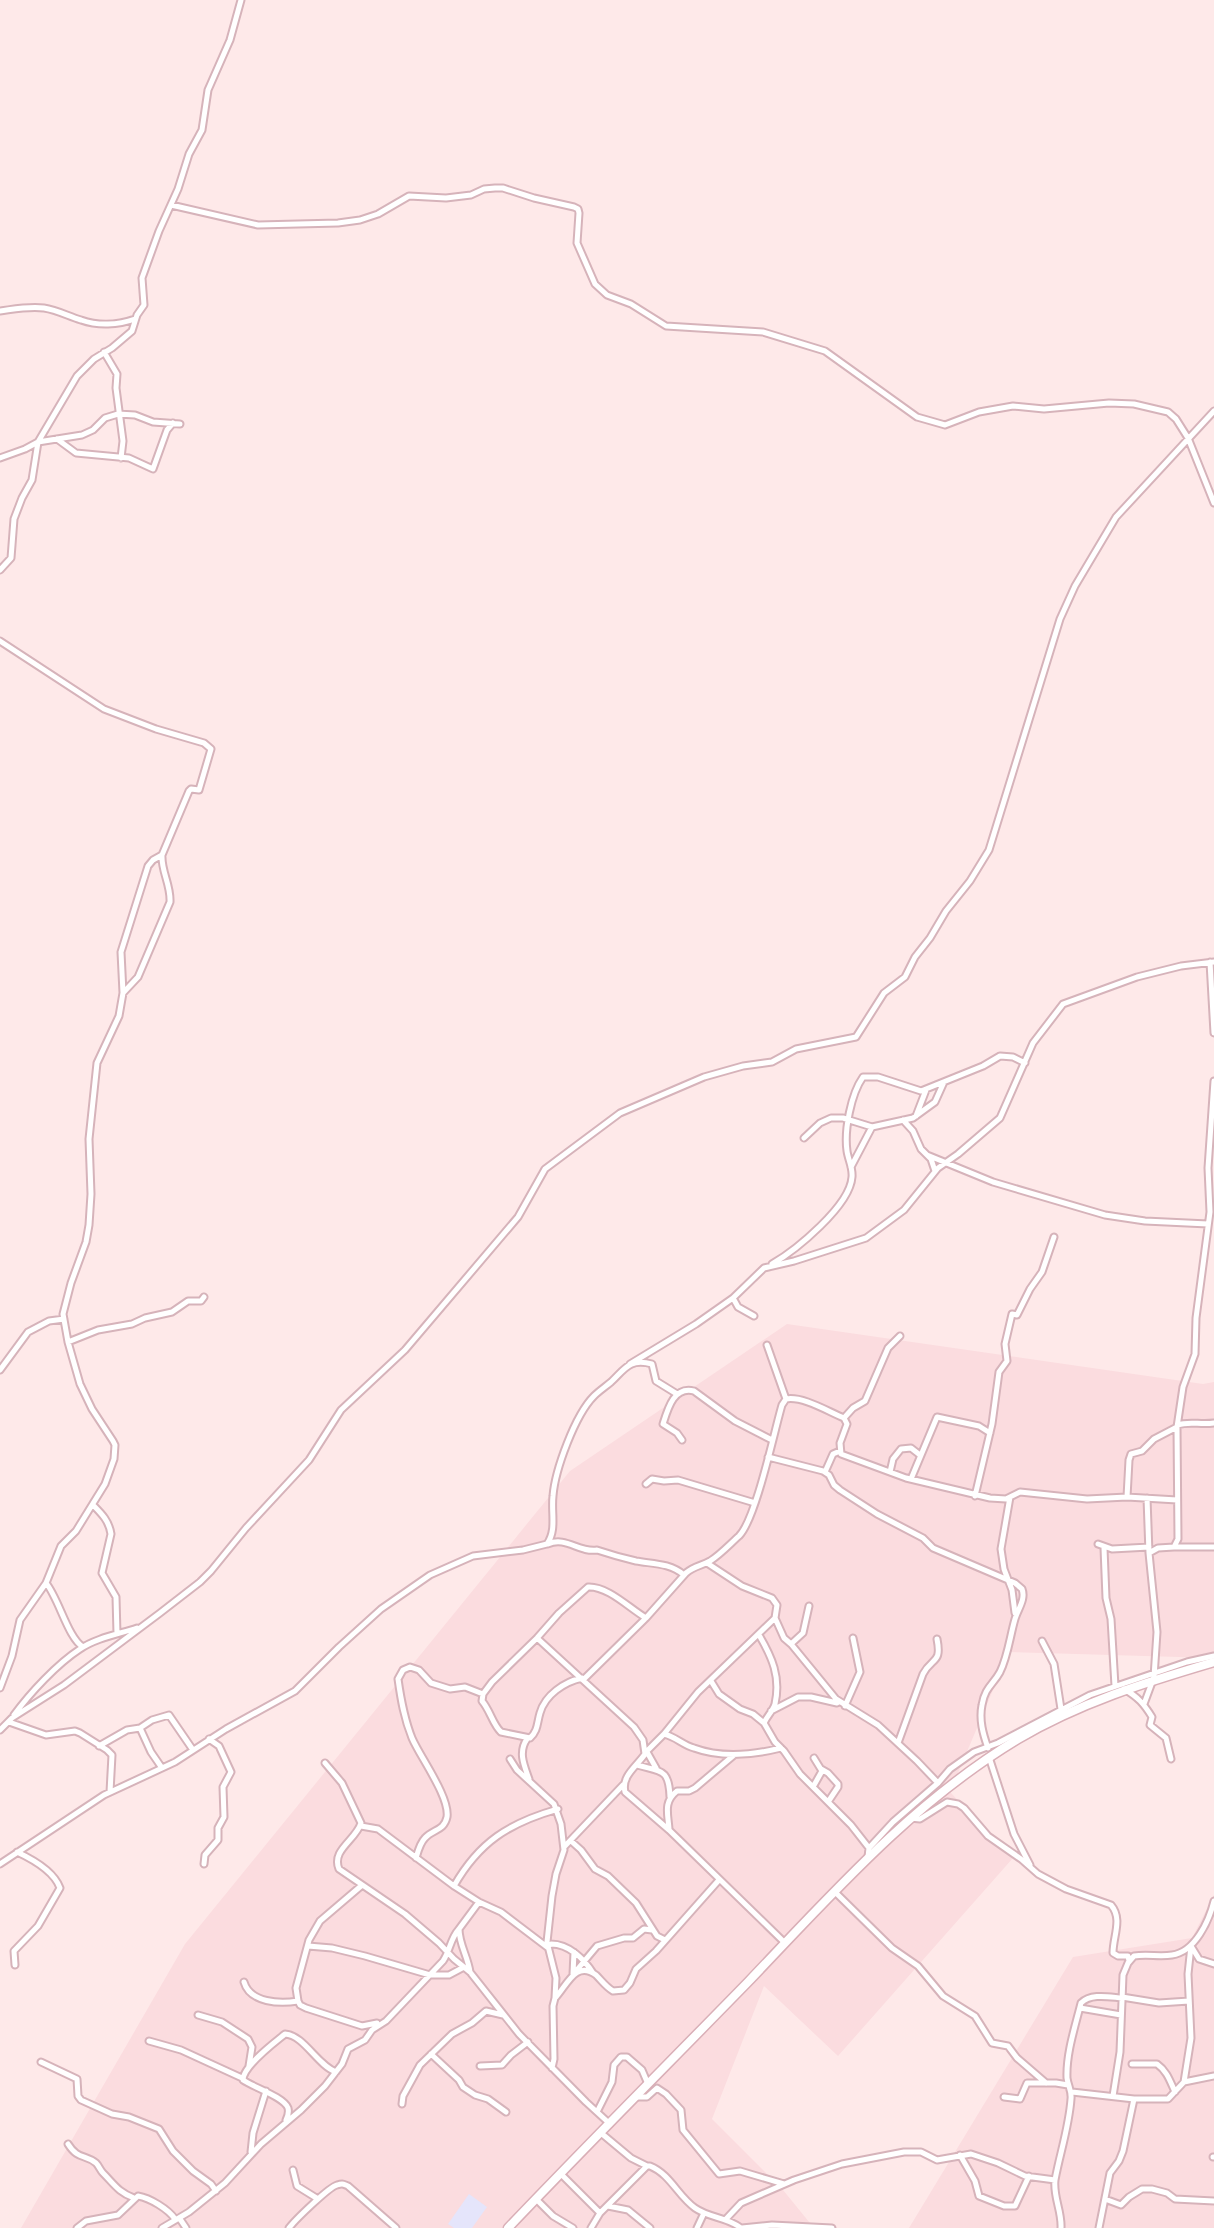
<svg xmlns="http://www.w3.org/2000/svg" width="1214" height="2228" viewBox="0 0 1214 2228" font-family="'Archivo Narrow',sans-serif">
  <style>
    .residential { fill: #fbdcdf }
    .education { fill: #e5e5fb }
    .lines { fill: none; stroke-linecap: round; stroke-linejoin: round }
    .street-casing { stroke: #d6b3ba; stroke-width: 9 }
    .secondary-casing { stroke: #d9afb7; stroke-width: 11 }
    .street { stroke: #fff; stroke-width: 5 }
    .secondary { stroke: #fff; stroke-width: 8 }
  </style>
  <rect width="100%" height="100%" fill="#fee9e9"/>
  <!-- residential -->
  <path class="residential" d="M787,1324L1203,1384L1214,1382V1658L1009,1652L950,1792L1013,1858L838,2056L764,1986L712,2119L783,2190L814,2228H21L185,1944L570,1471Z
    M1214,1895V2228H909L1073,1957L1192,1938Z"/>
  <!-- education -->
  <path class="education" d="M469,2194L487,2207L472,2228H454L448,2224Z"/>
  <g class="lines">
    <!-- street casing -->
    <g class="street-casing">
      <path id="street" d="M171,205L258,225L338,223L360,220L378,214L409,196L446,198L471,195L484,189L495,188H503L534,198L574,207L578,209L579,213L577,243L595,284L607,295L631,304L666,326L763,332L825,351L917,417L945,425L979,412L1013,406L1044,409L1109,403L1134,404L1168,412L1176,419L1188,438L1214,503
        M0,311C15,309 29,306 44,308C57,310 68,316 81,320C98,326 118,325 135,319
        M104,352L117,374L116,388L123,441L121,458
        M57,439L76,453L129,458L153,469L167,430L173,423
        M0,458L25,449L38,442L77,376L94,359L112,348L132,331L137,315L144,305L142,278L159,231L178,189L189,154L202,130L208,90L230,40L241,0
        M0,570L11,558L14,519L22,498L32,480L38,442L82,435L93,430L105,418L118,414L135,415L153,422L180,424
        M0,641L104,709L156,729L204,743L211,749L199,790L191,789L189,791L162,855L153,860L148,866L121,952L123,993L119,1016L97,1063L89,1139L91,1194L89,1225L86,1242L71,1283L63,1314L68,1342L80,1384L92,1409L113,1441L115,1445L114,1459L105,1484L76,1531L61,1546L46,1583L20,1620L12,1656L0,1688
        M1210,962L1214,1033
        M123,993L138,977L170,902C171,885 161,871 162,855
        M916,1116L926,1090
        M903,1120L913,1131L921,1149L931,1159L935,1171
        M804,1138L820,1123L831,1118H843L872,1127L913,1118L935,1102L944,1082
        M927,1155L993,1182L1105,1215L1145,1221L1208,1224
        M851,1167L872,1127
        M772,1264C796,1250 850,1206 852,1177C853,1168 848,1159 847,1151C844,1130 851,1094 863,1077H878L921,1091L983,1066L1000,1056L1013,1057L1025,1063
        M754,1316L738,1307L733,1298L764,1268L794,1261L866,1238L904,1210L938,1168L958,1154L1000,1118L1033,1043L1063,1004L1137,977L1181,966L1214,962
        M68,1342L98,1330L132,1324L145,1318L172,1312L188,1301H201L204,1297
        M767,1345L786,1399
        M630,1364L696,1324L733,1298
        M0,1370L28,1332L49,1321L64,1319
        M844,1418L847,1424L840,1443L841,1454L906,1478L990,1498L1006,1499L1020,1492L1087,1499L1127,1497L1177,1500
        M1178,1425C1188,1421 1201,1425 1214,1423
        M682,1440L677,1433L663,1424C668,1408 674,1386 694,1391L735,1421L772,1440
        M768,1457L823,1471L829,1475L834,1485L840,1490L877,1514L923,1538L933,1548L1015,1583L1022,1589C1026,1599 1018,1609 1015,1619C1010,1636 1008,1656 1000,1672C993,1685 985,1687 982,1705C979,1720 983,1734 988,1748
        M825,1472L833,1454L840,1451
        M890,1472L893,1459L901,1449L911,1448L920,1455
        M911,1479L937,1417L979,1426L990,1433
        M646,1484L652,1479L664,1481L678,1480L755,1503
        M975,1496L992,1424L999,1372L1007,1361L1005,1344L1012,1314L1017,1315L1030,1289L1042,1272L1054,1237
        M1010,1497L1001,1549L1004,1569L1012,1590L1015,1613
        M1127,1497L1129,1460L1131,1454L1142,1451L1154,1439L1177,1427
        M1147,1498L1149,1553
        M93,1505C102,1514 109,1521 111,1534L102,1573L116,1597L117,1634
        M548,1544C566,1536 579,1553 597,1550C609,1554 623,1558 636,1561C653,1564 670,1563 684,1575
        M1098,1544L1112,1549L1149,1547
        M1174,1547H1214
        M1104,1548L1106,1598L1111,1619L1115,1686
        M46,1583C59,1599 68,1638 83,1647
        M775,1618L784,1638L791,1644L836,1699L878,1725L917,1761L938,1783
        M759,1635C772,1657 781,1677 775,1704C773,1711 767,1716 764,1723
        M537,1638L634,1727L643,1740L645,1754C637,1766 621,1776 625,1792L669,1830L785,1943
        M1042,1641L1054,1664L1061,1709
        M791,1644L803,1633L809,1606
        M582,1678C564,1682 545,1695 540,1713C537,1723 538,1731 530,1738L501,1732C493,1725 490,1710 482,1701L483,1694L492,1682L537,1638L559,1613L588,1587C608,1586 629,1608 646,1618
        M583,1680L646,1618L686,1573C694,1566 701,1566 710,1561C720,1555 730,1544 739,1536C756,1519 774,1432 782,1405L786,1399C803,1396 827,1411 844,1418L853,1408L865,1401L888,1348L900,1336
        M711,1681L719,1694L740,1709L753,1714L764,1723L775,1742L784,1751L800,1774L851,1825L869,1848
        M1124,1689C1138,1697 1144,1704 1152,1717L1150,1725L1166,1738L1171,1759
        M1144,1704L1154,1677L1157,1632L1149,1553L1158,1548L1174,1547L1178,1539L1177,1427L1183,1387L1195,1354L1196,1318L1210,1212L1208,1168L1214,1081
        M845,1706L860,1672L853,1638
        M771,1711L798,1697H811L837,1703
        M14,1715C30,1693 57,1664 80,1649C96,1638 119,1634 137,1628
        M9,1722L46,1735L75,1731L80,1733L107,1750L112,1755L110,1792
        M140,1728L152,1720L169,1715L193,1750
        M0,1730L12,1718L64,1685L160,1613L200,1582L211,1571L246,1528L309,1460L341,1410L405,1350L518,1217L545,1169L620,1113L704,1077L743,1066L772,1062L796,1049L856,1037L884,993L905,977L915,957L930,938L946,911L970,881L989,850L1060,619L1075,586L1116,517L1214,411
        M664,1734C676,1737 683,1745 694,1748C721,1758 753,1755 781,1748
        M527,1739C518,1752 524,1765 529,1779
        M898,1743L923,1674C932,1657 942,1664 937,1639
        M99,1746L127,1730L140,1728L151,1752L162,1768
        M647,1752L656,1768
        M645,1753L664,1734L698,1692L775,1618L777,1605L772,1598L742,1586L707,1563
        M989,1757L1014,1834L1030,1865
        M510,1759L517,1770L554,1804L561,1824L564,1850L556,1874L552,1896L547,1942L556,1978L555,1998L553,2006L554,2059L552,2068
        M325,1763L342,1783L361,1823C356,1840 331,1850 339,1869L405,1914L439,1943L454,1959L470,1972L519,2034L586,2102L610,2124
        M637,1765C661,1772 669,1768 670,1797
        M821,1769L828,1773L838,1784V1787L828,1802
        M813,1787L822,1771L814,1758
        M910,1818L920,1819L947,1802L958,1804L964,1808L988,1836L1021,1859L1038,1874L1066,1889L1111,1905C1123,1919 1113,1936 1113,1953L1118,1956H1128L1129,1961
        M361,1826L378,1829L454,1886L479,1902L501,1912L547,1947L551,1944C569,1944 584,1959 593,1973
        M669,1829C668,1814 663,1802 677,1791H689L695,1788L734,1755
        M571,1841L581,1850L595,1869L608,1876L636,1903L657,1936L665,1940
        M565,1846L623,1785
        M868,1857L869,1848L893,1822L938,1783L950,1769L974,1752L998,1743L1090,1695L1187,1662L1214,1656
        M416,1858C418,1851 420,1843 425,1838C433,1829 444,1831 447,1817C450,1797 420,1757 412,1738C404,1718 401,1700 398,1679L403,1670L410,1667L419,1670L431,1683L450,1689L465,1687L483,1694
        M0,1864L104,1795L175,1762L226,1729L295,1691L339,1647L381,1609L430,1575L473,1556L523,1550L547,1544C557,1530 551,1513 553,1496C555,1470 575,1415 594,1396C599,1391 605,1387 611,1382C625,1369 629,1358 652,1364L656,1381L677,1394
        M204,1864L205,1855L218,1840V1828L224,1817L223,1787L231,1772L219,1746L209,1739
        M361,1886L320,1921L309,1940L296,1988L298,2001L300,2005L306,2008L362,2026L377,2023
        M454,1886C479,1842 509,1823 558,1809
        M835,1892L892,1948L918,1966L943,1996L975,2016L992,2043L1008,2046L1017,2058L1046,2083
        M308,1946L332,1948L365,1956L430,1975H449L464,1967
        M15,1965L14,1951L38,1926L60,1888C54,1871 32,1859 17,1852
        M576,1971L597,1946L624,1938H633L644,1929L652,1930
        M470,1972C468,1957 459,1944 459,1929L479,1902
        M573,1974L574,1952
        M244,1982C250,2003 280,2004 298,2001
        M556,1997C567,1985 576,1960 596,1975C602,1981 606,1987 613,1991L624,1990L630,1983L636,1969L656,1951L719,1880
        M1122,1997L1159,2003L1189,2001
        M1080,2008L1121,2015
        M198,2015L222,2022L248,2039L252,2047L249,2066
        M149,2041L181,2050L242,2078
        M431,2054L459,2080L463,2087L475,2095L488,2099L506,2112
        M41,2062L77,2079L78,2096L81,2100L112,2114L129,2117L159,2129L173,2151L193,2171L211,2184L216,2191
        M1132,2064H1157C1167,2071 1170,2081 1175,2092
        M480,2066L502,2065L511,2055L528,2042
        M1184,2082L1191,2038L1188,1974L1191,1946L1199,1959L1214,1964
        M1072,2092L1134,2099H1168L1184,2082L1214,2076
        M1113,2096L1120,2052L1123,1975L1128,1963L1134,1956C1147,1954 1160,1957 1172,1955C1195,1952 1209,1921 1214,1901
        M636,2097H647L657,2088L666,2094L681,2110L683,2130L719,2174L740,2171L784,2184
        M1004,2097L1020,2099L1027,2083H1056L1068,2085
        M402,2104L403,2096L420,2065L452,2034L472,2023L486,2011L503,2015
        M597,2112L612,2082L614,2065L621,2057H627L642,2070L648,2084
        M286,2120C288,2116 289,2112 288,2108C284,2097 253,2087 243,2080C243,2066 274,2043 285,2034C304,2035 317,2065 336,2072
        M601,2133L631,2158L647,2166
        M68,2144C78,2160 85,2154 96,2163C99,2166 100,2170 103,2173C114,2184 118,2192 134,2198
        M251,2152L253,2133L266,2091
        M960,2155L975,2181L979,2196L1004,2206H1015L1029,2176
        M1213,2157H1214
        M293,2170L297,2186L318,2199
        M561,2174L600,2213
        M536,2199L553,2216L573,2228
        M1105,2199L1121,2205L1129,2197L1142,2189H1152L1167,2193L1175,2199L1214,2201
        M608,2206L628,2210L650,2228
        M180,2219L186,2228
        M726,2219L741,2203L794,2180L842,2164L904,2152H921L937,2160L971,2154L998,2163L1025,2176L1055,2180
        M77,2228L86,2221L118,2215L138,2196C150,2198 168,2209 175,2219
        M162,2228L189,2212L225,2183L261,2144L301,2110L325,2086L342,2064L348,2049L365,2040L372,2030L386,2021L443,1961C450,1951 450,1939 459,1929
        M289,2228C295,2220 329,2187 337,2185C343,2183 343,2184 348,2186L396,2228
        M591,2228L600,2213L647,2166H650C670,2174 678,2196 695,2208C709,2218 727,2217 741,2228
        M697,2228L704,2213
        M742,2228L772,2225L832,2228
        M1061,2228C1062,2211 1053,2197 1055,2180C1060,2153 1069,2127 1071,2099C1072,2091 1068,2086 1067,2078C1066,2054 1075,2027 1081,2003C1091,1993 1109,1997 1122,1998
        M1099,2228L1110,2173L1119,2161L1123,2151L1134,2099"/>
    </g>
    <!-- secondary casing -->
    <g class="secondary-casing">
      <path id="secondary" d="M508,2228C587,2145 668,2064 748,1982C832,1894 913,1802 1018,1739C1079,1703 1146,1682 1214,1662"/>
    </g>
    <!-- street -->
    <use href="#street" class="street"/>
    <!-- secondary -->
    <use href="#secondary" class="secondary"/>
  </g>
</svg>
